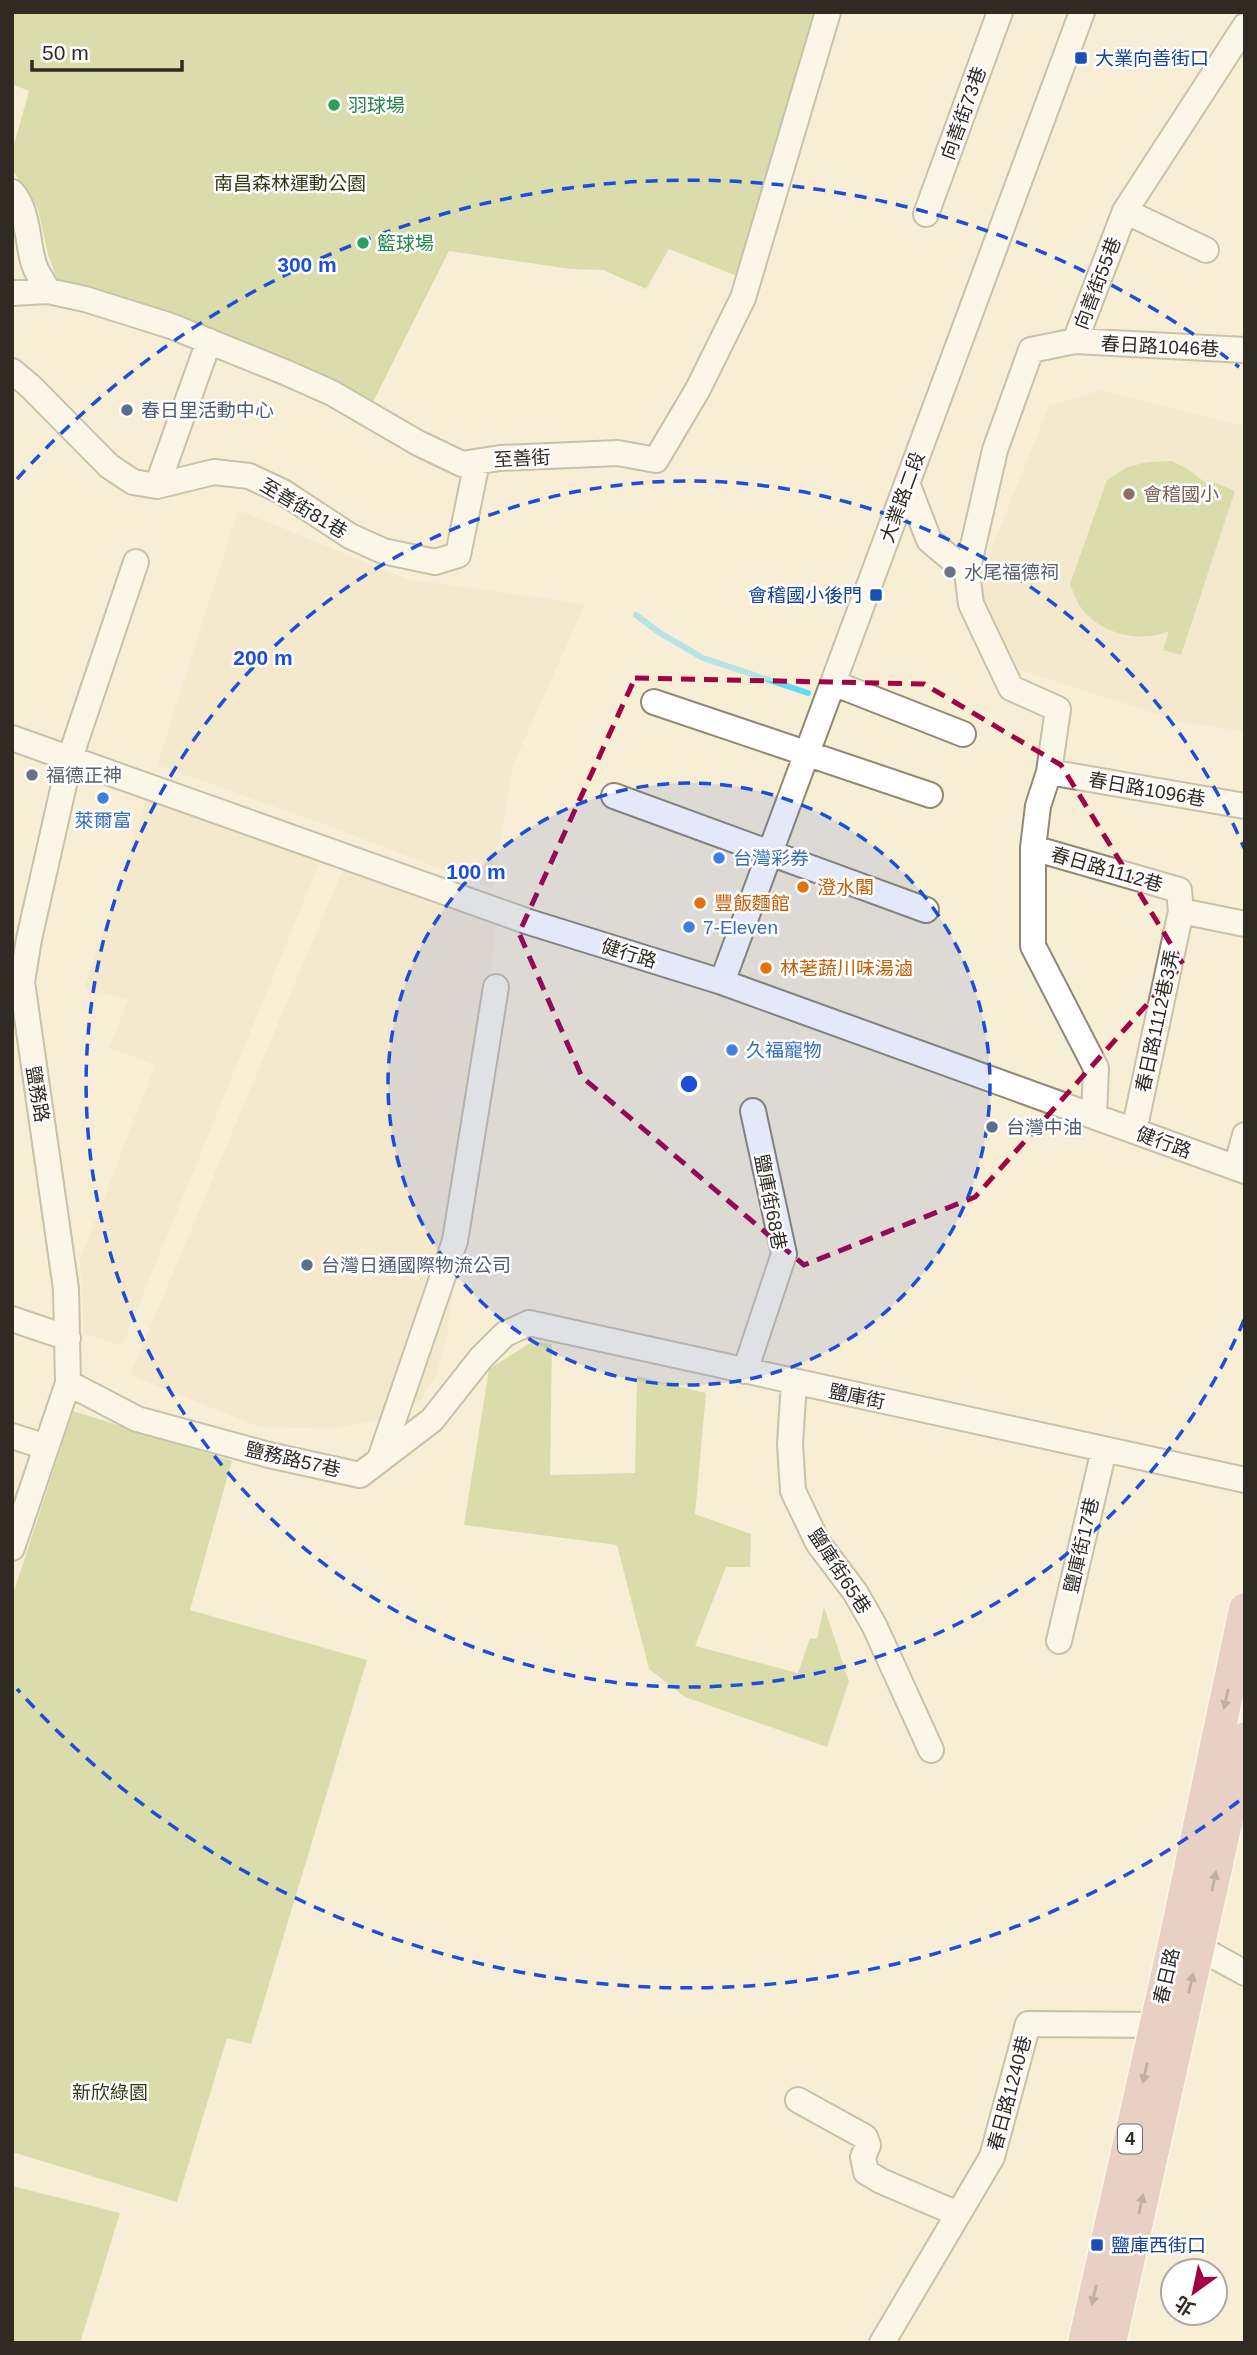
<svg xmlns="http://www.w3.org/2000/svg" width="1257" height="2355" viewBox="0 0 1257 2355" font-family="Arial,'Noto Sans TC',sans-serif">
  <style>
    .built { fill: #efe3c3 }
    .green { fill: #b9c67a }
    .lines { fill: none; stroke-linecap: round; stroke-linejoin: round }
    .stream { stroke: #62d9f6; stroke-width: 6 }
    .minor-casing { stroke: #918973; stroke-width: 28 }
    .major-casing { stroke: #fff; stroke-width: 35 }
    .minor { stroke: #fff; stroke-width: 24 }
    .major { stroke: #d7abaf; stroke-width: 32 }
    .oneway { fill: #7b6561 }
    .marked { fill: none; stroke: #a10442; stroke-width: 5; stroke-dasharray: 14 9; stroke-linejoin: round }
    .ring { fill: none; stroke: #1d4ed8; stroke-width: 3.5; stroke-dasharray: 12 9 }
    .transit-dot { fill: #1a4fb4; stroke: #fff; stroke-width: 2.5 }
    .leisure-dot { fill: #2e9e5b; stroke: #fff; stroke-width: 2.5 }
    .service-dot { fill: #5c6f8a; stroke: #fff; stroke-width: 2.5 }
    .education-dot { fill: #8d6e63; stroke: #fff; stroke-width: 2.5 }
    .worship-dot { fill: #6b7280; stroke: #fff; stroke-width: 2.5 }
    .shop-dot { fill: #3f7fe0; stroke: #fff; stroke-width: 2.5 }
    .food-dot { fill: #e8710a; stroke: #fff; stroke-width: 2.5 }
    .labels { text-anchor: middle; stroke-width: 5; stroke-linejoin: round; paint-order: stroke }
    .shield { fill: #fff; stroke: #6d6b64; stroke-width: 2 }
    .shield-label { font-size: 18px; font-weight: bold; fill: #2f2b22 }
    .transit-label { font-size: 19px; fill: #164399; stroke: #fff; text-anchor: start }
    .leisure-label { font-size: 19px; fill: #27864d; stroke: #fff; text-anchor: start }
    .street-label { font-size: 19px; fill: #2f2b22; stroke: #fff }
    .park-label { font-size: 19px; fill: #333913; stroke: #fff }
    .service-label { font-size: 19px; fill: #4e5e75; stroke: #fff; text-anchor: start }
    .education-label { font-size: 19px; fill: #785e54; stroke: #fff; text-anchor: start }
    .worship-label { font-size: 19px; fill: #5b616d; stroke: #fff; text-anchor: start }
    .shop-label { font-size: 19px; fill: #366cbe; stroke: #fff; text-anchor: start }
    .food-label { font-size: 19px; fill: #c56008; stroke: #fff; text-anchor: start }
    .centre { fill: #1d4ed8; stroke: #fff; stroke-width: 3.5 }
    .ring-label { font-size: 21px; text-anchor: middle; font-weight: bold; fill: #1d4ed8; stroke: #fff; stroke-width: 5; stroke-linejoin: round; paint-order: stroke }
  </style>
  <rect width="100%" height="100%" fill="#f7eed6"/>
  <!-- built -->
  <path class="built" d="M1101,390L1245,426V731L1185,723L1010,667L978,600L986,562L1049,406Z
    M238,510L407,579L585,604L513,765L492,889L337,829L157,765Z
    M147,797L320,862L122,1346L84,1333L80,1260L155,1065L109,1048L128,1000L84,989Z
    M345,864L497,917L447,1338L436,1375L422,1398L398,1416L334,1429L259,1427L130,1375Z"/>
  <!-- green -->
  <path class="green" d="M12,12H818L742,278L669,249L646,289L603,270L570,269L449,251L373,402L268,354L85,299L57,280L48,254L38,209L12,169V152L29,91L12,84Z
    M1172,461L1189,470L1212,488L1214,482L1235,491L1181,655L1163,650L1169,631C1143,643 1106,635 1086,614C1078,606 1074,594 1070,584L1107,480L1127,467L1148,462Z
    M533,1341L552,1344L550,1475L635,1473L637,1376L706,1393L695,1514L751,1534L750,1567H726L695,1646L798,1673L810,1638L817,1639L824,1607L849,1681L827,1747L685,1697L649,1669L617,1545L464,1525L489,1369Z
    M73,1411L232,1461L190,1610L367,1660L251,2044L227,2038L177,2202L12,2152V1597Z
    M12,2186L120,2213L80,2343H12Z"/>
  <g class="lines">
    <!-- stream -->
    <path class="stream" d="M636,615L660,633L703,658L808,693"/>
    <!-- minor casing -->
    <g class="minor-casing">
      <path id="minor" d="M12,192C28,210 27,239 33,261C35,271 43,281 48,291L85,299L171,326L287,373L332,393L418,443L462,464L500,458L618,453L656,460L698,389L743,298L828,12
        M1125,211L1206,250
        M926,214L1000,12
        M12,293L48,291
        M1075,341L1245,350
        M12,371L30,386L109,466L133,482L157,486L214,472L249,476L283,492L350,536L383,551L435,562L458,555L477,462
        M907,483L929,540L967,572L971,604L1011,688L1058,709L1049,772L1038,806L1033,848V946L1096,1068L1094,1116
        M157,486L209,341
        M967,572L995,450L1031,350L1075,341L1125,211L1245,26
        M833,683L963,734
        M654,702L930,795
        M12,738L529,922L722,982L1245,1171
        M1049,772L1245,806
        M614,796L926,910
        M1033,848L1179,890L1181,911L1245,924
        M722,982L1082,12
        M1134,1131L1181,911
        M1236,1168L1245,1135
        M12,1319L68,1338
        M745,1371L784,1254L753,1111
        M794,1382L790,1444L793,1491L818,1543L855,1592L874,1625L931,1750
        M68,1383L137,1419L269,1455L360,1475L432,1420L481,1358L505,1334L529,1323L1245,1480
        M12,1436L46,1447
        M380,1459L455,1241L496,987
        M12,1548L68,1383L66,1289L22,982L29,939L70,758L136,562
        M1059,1641L1104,1450
        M1183,1939L1245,1973
        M798,2100L865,2137L868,2145L863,2157L866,2172L881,2181L958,2214
        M882,2343L992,2157L1028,2024L1155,2025"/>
    </g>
    <!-- major casing -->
    <g class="major-casing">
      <path id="major" d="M1084,2343L1176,1935L1245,1609
        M1110,2343L1245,1738"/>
    </g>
    <!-- minor -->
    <use href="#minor" class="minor"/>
    <!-- major -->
    <use href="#major" class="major"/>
  </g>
  <!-- one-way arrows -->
  <defs><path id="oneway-solid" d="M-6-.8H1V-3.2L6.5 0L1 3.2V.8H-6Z" transform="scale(1.75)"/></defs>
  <g class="oneway">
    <use href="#oneway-solid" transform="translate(1226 1699) rotate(102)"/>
    <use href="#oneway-solid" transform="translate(1214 1881) rotate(-78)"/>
    <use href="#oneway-solid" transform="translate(1191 1983) rotate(-77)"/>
    <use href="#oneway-solid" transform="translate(1145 2073) rotate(103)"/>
    <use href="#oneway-solid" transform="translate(1141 2204) rotate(-78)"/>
    <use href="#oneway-solid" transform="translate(1094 2295) rotate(103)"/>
  </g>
  <!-- marked area -->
  <path d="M0 0H1257V2355H0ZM635,678L924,684L1061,765L1183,964L975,1197L804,1265L582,1077L519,933Z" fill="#f7eed6" fill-opacity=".55" fill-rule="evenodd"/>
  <path class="marked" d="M635,678L924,684L1061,765L1183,964L975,1197L804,1265L582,1077L519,933Z"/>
  <!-- distance rings -->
  <circle cx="689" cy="1084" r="301" fill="#1d4ed8" fill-opacity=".12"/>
  <g class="ring">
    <circle cx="689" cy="1084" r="301"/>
    <path d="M1244 1320A603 603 0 1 1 1244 848"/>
    <path d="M1239 1801A904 904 0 0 1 17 1689M17 479A904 904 0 0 1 1239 367"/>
  </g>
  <!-- markers -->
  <g class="transit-dot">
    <rect x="1074" y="51" width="14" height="14" rx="3.5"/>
    <rect x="869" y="588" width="14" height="14" rx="3.5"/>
    <rect x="1090" y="2238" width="14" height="14" rx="3.5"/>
  </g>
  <g class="leisure-dot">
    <circle cx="334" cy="105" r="7"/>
    <circle cx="363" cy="243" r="7"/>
  </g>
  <g class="service-dot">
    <circle cx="127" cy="410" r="7"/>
    <circle cx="992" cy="1127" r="7"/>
    <circle cx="307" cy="1265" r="7"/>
  </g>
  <circle class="education-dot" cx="1129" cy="494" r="7"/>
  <g class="worship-dot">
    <circle cx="950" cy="572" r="7"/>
    <circle cx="32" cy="775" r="7"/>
  </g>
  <g class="shop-dot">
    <circle cx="103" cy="798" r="7"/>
    <circle cx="719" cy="858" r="7"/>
    <circle cx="689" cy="927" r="7"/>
    <circle cx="732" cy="1050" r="7"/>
  </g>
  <g class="food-dot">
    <circle cx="803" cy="887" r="7"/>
    <circle cx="700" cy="903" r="7"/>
    <circle cx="766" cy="968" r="7"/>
  </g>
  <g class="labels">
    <!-- shield labels -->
    <rect class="shield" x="1118" y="2124.5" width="24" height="29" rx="5"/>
    <g class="shield-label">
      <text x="1130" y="2145">4</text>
    </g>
    <!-- transit labels -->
    <g class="transit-label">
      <text x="1095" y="65">大業向善街口</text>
      <text x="862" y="602" text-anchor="end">會稽國小後門</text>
      <text x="1111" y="2252">鹽庫西街口</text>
    </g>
    <!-- leisure labels -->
    <g class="leisure-label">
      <text x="348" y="112">羽球場</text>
      <text x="377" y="250">籃球場</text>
    </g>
    <!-- street labels -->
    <g class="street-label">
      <text transform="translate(963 113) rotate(-70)" y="7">向善街73巷</text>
      <text transform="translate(1097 283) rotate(-69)" y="7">向善街55巷</text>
      <text transform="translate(1160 346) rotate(3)" y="7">春日路1046巷</text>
      <text transform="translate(522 458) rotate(-3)" y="7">至善街</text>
      <text transform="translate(902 497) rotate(-70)" y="7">大業路二段</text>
      <text transform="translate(304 508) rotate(31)" y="7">至善街81巷</text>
      <text transform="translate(1147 789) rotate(10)" y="7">春日路1096巷</text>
      <text transform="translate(1107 869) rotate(16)" y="7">春日路1112巷</text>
      <text transform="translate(629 953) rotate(17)" y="7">健行路</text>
      <text transform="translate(1157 1021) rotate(-78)" y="7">春日路1112巷3弄</text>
      <text transform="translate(38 1094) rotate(80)" y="7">鹽務路</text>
      <text transform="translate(1164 1142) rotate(20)" y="7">健行路</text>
      <text transform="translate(771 1202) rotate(79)" y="7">鹽庫街68巷</text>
      <text transform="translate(857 1396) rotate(12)" y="7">鹽庫街</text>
      <text transform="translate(293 1459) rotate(13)" y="7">鹽務路57巷</text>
      <text transform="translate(1081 1545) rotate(-77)" y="7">鹽庫街17巷</text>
      <text transform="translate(840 1571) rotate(57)" y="7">鹽庫街65巷</text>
      <text transform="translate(1166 1976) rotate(-77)" y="7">春日路</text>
      <text transform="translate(1009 2093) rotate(-75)" y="7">春日路1240巷</text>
    </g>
    <!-- park labels -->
    <g class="park-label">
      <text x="290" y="190">南昌森林運動公園</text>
      <text x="110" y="2099">新欣綠園</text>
    </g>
    <!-- service labels -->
    <g class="service-label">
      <text x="141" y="417">春日里活動中心</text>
      <text x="1006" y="1134">台灣中油</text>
      <text x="321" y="1272">台灣日通國際物流公司</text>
    </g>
    <!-- education labels -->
    <g class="education-label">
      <text x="1143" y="501">會稽國小</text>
    </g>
    <!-- worship labels -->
    <g class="worship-label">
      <text x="964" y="579">水尾福德祠</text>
      <text x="46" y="782">福德正神</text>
    </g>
    <!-- shop labels -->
    <g class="shop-label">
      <text x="103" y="827" text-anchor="middle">萊爾富</text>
      <text x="733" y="865">台灣彩券</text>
      <text x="703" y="934">7-Eleven</text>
      <text x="746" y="1057">久福寵物</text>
    </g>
    <!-- food labels -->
    <g class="food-label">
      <text x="817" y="894">澄水閣</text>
      <text x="714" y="910">豐飯麵館</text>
      <text x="780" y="975">林荖蔬川味湯滷</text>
    </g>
  </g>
  <circle cx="689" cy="1084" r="10" class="centre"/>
  <g class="ring-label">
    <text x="307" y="272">300 m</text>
    <text x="263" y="665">200 m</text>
    <text x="476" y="879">100 m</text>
  </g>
  <!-- border -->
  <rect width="1257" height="2355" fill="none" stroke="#2f2b22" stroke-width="28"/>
  <!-- north arrow -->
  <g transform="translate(1194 2292) rotate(213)"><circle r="33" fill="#ffffff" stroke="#acaaa7" stroke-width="2"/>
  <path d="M0-5L12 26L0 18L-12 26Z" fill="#a10442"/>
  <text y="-10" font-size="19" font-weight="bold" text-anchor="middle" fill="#2f2b22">北</text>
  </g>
  <!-- scale -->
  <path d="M32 60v10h150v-10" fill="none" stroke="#2f2b22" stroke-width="3.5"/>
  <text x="42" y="60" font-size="21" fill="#2f2b22" stroke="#ffffff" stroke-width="5" paint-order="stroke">50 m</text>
</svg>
